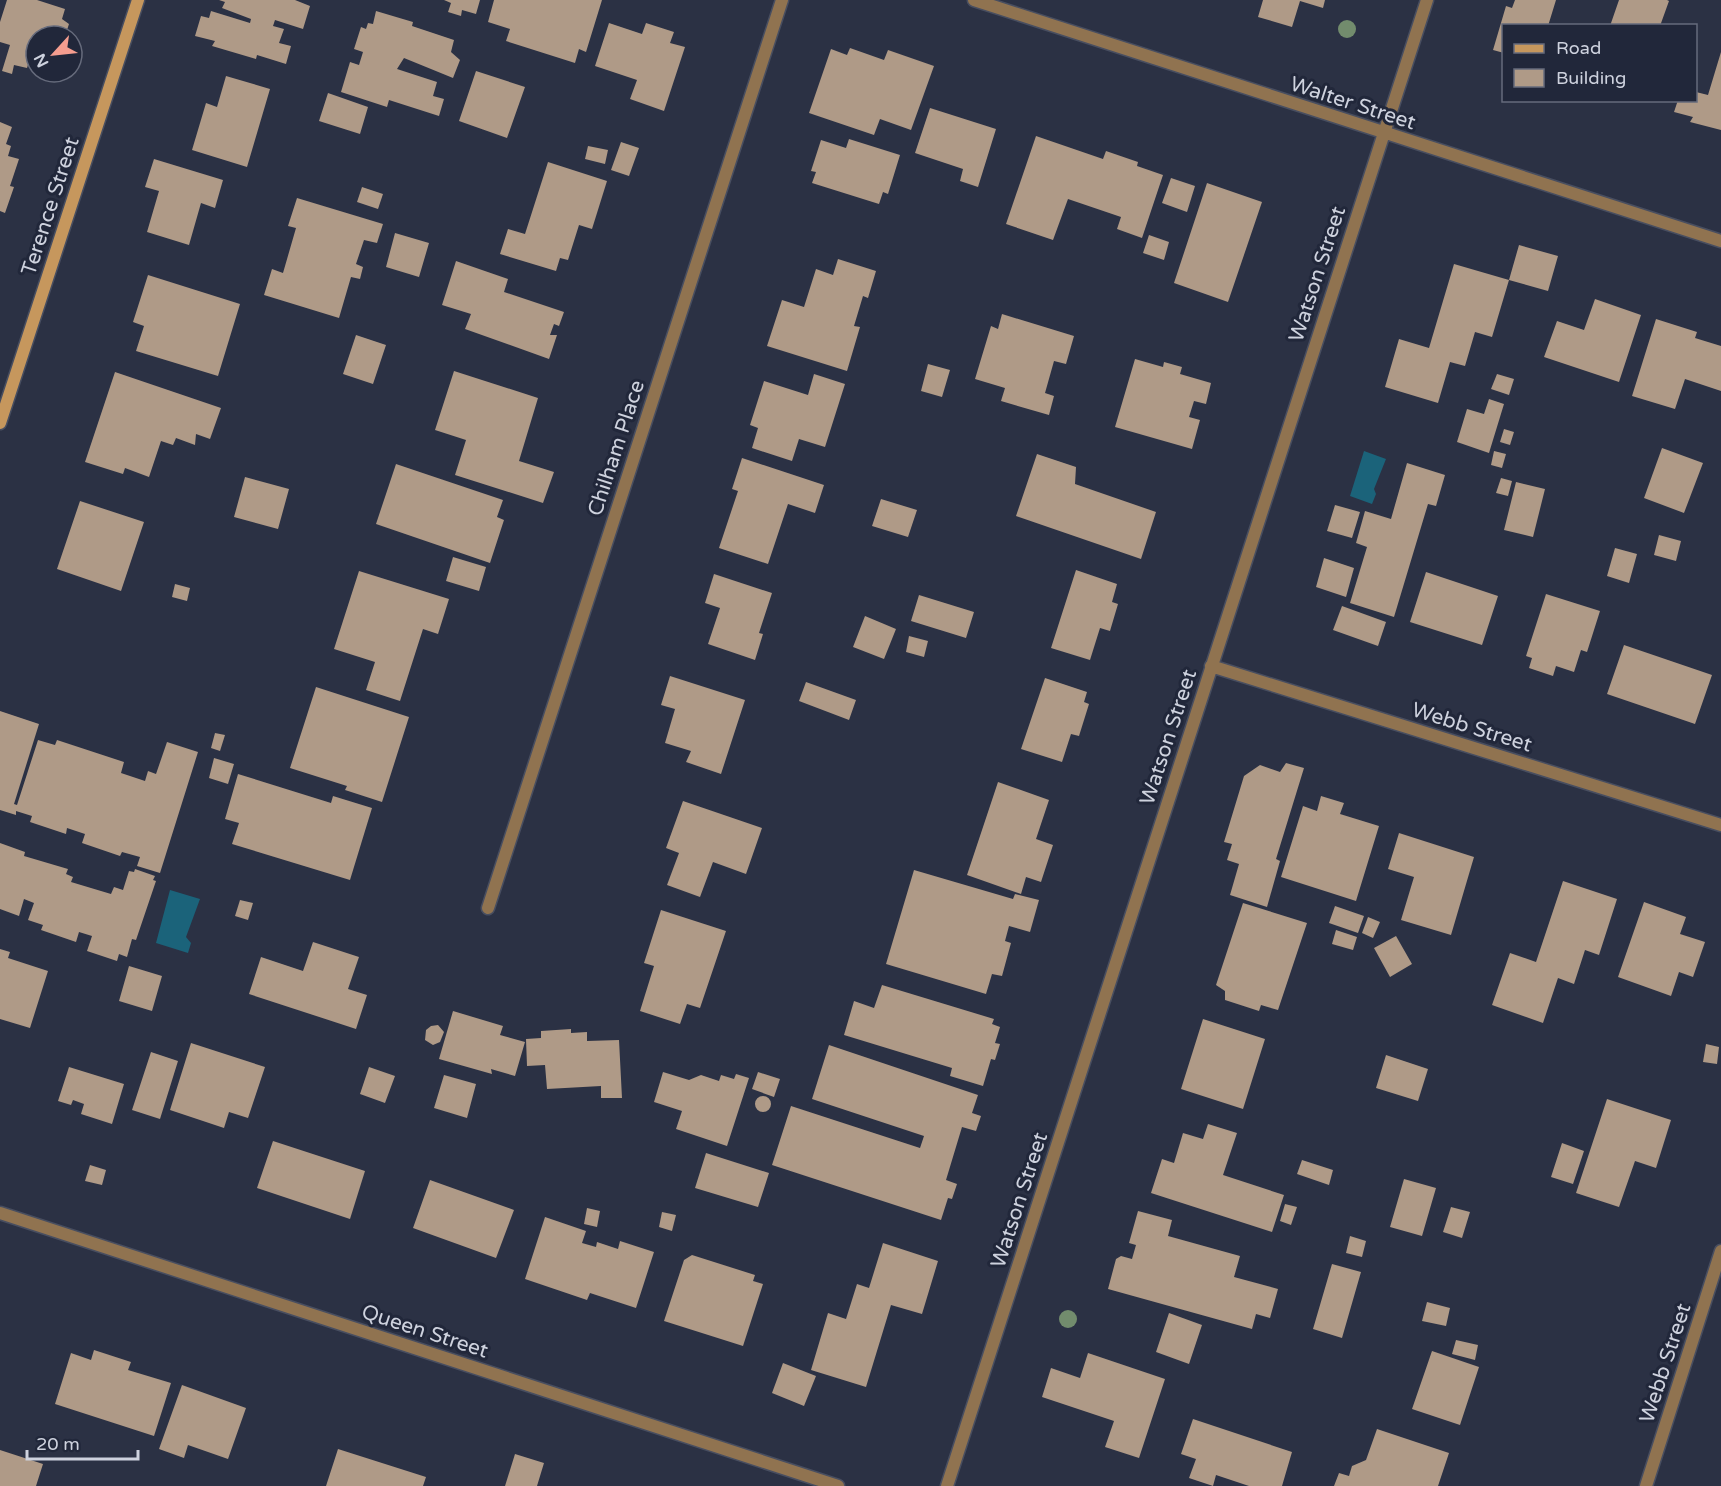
<svg xmlns="http://www.w3.org/2000/svg" width="1721" height="1486" viewBox="0 0 1721 1486" font-family="'Varela Round',sans-serif">
  <style>
    .water { fill: #1b637a }
    .building { fill: #af9a87 }
    .lines { fill: none; stroke-linecap: round; stroke-linejoin: round }
    .street-casing { stroke: #484e60; stroke-width: 15 }
    .secondary-casing { stroke: #484e60; stroke-width: 15 }
    .street { stroke: #907350; stroke-width: 12 }
    .secondary { stroke: #c6975d; stroke-width: 12 }
    .tree { fill: #728c6d }
    .labels { text-anchor: middle; stroke-width: 6; stroke-linejoin: round; paint-order: stroke }
    .street-label { font-size: 21px; fill: #ced2de; stroke: #21273a }
  </style>
  <rect width="100%" height="100%" fill="#2b3144"/>
  <!-- water -->
  <path class="water" d="M1364,451L1386,459L1374,489L1376,494L1372,504L1350,496Z
    M170,890L200,899L186,937L191,943L188,953L156,943Z"/>
  <!-- building -->
  <path class="building" d="M7,0H37L65,9L62,19L69,24L65,36H36V60L30,58L27,68L14,65L12,74L2,71L10,45L0,42V22Z
    M219,0H295L310,6L303,29L275,20L273,26L284,29L279,43L291,46L286,64L257,55L256,59L212,46L215,41L195,36L201,16L209,18L211,11L250,23L251,19L222,8L225,2Z
    M444,0H480L476,14L462,10L461,16L448,12L451,3Z
    M494,0H602L586,52L579,49L575,63L506,41L510,29L488,22Z
    M1263,0H1325L1323,8L1300,1L1292,27L1258,17Z
    M1515,0H1556L1548,26H1504V53L1493,50L1506,6L1512,8Z
    M1619,0H1667L1669,1L1660,26H1610Z
    M376,11L413,22L412,26L454,40L451,52L460,60L453,78L404,58L397,69L437,82L433,96L444,99L439,116L389,100L387,107L341,92L350,62L359,65L363,52L354,49L361,27L366,29L368,23L373,24Z
    M609,23L642,34L646,23L674,32L670,43L685,47L664,111L630,99L637,80L595,66Z
    M850,48L884,60L888,50L934,66L911,130L880,119L874,135L809,113L831,49L847,55Z
    M1721,52V130L1690,122L1693,117L1674,112L1678,100H1696V92L1708,95Z
    M476,71L525,87L507,138L459,121Z
    M226,76L270,89L247,167L192,150L206,103L217,107Z
    M328,93L368,107L360,134L319,121Z
    M930,108L996,129L978,187L960,181L963,169L915,153Z
    M0,122L12,127L6,144L11,146L8,156L19,159L10,186L14,187L5,213L0,211Z
    M1036,136L1103,159L1106,151L1138,162L1137,166L1163,175L1142,238L1117,229L1121,217L1068,199L1053,240L1006,224Z
    M849,139L900,155L888,194L883,192L879,204L812,183L816,172L811,171L821,140L846,148Z
    M621,142L639,148L629,176L611,170Z
    M588,146L608,150L605,164L585,159Z
    M154,159L223,180L215,208L201,203L189,245L147,232L159,191L145,187Z
    M548,162L607,181L592,229L579,225L568,260L560,258L556,271L500,254L508,229L525,234Z
    M1171,178L1195,186L1187,212L1162,203Z
    M1207,183L1262,202L1228,302L1174,283Z
    M362,187L383,194L378,209L357,202Z
    M297,198L383,224L377,243L364,240L356,264L363,267L360,279L351,277L339,318L264,295L272,269L283,273L296,228L288,226Z
    M395,233L429,243L419,277L386,267Z
    M1149,235L1169,242L1164,260L1143,253Z
    M1519,245L1558,256L1548,291L1509,280Z
    M838,259L876,271L868,298L863,296L854,326L860,327L847,371L767,346L782,300L804,307L816,269L833,275Z
    M456,261L508,279L504,292L564,312L559,326L554,324L550,335H557L549,359L465,329L471,314L442,305Z
    M1454,264L1509,280L1492,337L1475,332L1465,366L1450,362L1438,403L1385,387L1399,339L1429,348Z
    M148,275L240,304L218,376L136,351L144,326L133,322Z
    M1595,299L1641,315L1619,382L1544,357L1557,321L1584,330Z
    M1002,314L1074,336L1066,364L1054,361L1045,393L1054,396L1049,415L1001,401L1005,388L975,379L991,326L998,329Z
    M1656,319L1697,332L1695,338L1721,346V391L1685,379L1675,409L1632,396Z
    M356,335L386,345L373,384L343,374Z
    M1135,359L1163,367L1164,362L1182,367L1180,374L1211,383L1206,404L1194,401L1189,417L1200,420L1192,449L1115,427Z
    M928,364L950,370L942,397L921,391Z
    M454,371L538,398L519,461L554,472L543,503L455,475L466,440L435,430Z
    M115,372L221,408L210,439L196,434L195,445L176,438L173,445L161,441L149,477L125,468L123,474L85,462Z
    M814,374L845,384L825,447L799,439L792,461L752,448L758,428L750,425L764,381L808,395Z
    M1497,374L1514,379L1509,395L1491,389Z
    M1489,399L1504,404L1489,453L1457,442L1467,409L1484,414Z
    M1504,429L1514,432L1510,445L1500,442Z
    M1662,448L1703,463L1684,513L1644,498Z
    M1494,451L1506,454L1502,468L1491,465Z
    M1037,454L1076,467L1075,484L1156,512L1141,559L1016,516Z
    M742,458L824,485L815,513L788,504L768,564L719,548L738,491L732,489Z
    M1407,463L1445,475L1436,506L1428,504L1394,617L1350,603L1367,547L1356,543L1365,511L1391,519Z
    M396,464L503,500L497,517L504,520L490,563L376,524Z
    M245,477L289,489L278,529L234,517Z
    M1501,478L1512,481L1508,496L1496,493Z
    M1516,482L1545,489L1533,537L1504,530Z
    M881,499L917,510L908,537L872,526Z
    M80,501L144,522L121,591L57,569Z
    M1335,505L1360,512L1352,538L1327,531Z
    M1659,535L1681,541L1676,561L1654,555Z
    M1615,548L1637,554L1629,583L1607,576Z
    M453,557L486,567L479,591L446,581Z
    M1324,558L1354,568L1346,597L1316,587Z
    M1076,570L1117,584L1112,602L1118,604L1110,631L1100,628L1090,660L1051,648Z
    M359,571L449,599L438,634L423,629L400,701L366,690L375,662L334,649Z
    M1426,572L1498,596L1482,645L1410,622Z
    M714,574L772,593L759,633L763,634L755,660L708,644L720,608L705,603Z
    M175,584L190,588L187,601L172,597Z
    M1546,594L1600,611L1587,652L1581,650L1574,672L1556,666L1553,676L1529,668L1532,658L1526,656Z
    M919,595L974,612L966,638L911,621Z
    M1342,606L1386,622L1378,646L1333,630Z
    M865,616L896,629L884,659L853,647Z
    M909,636L928,641L924,657L906,652Z
    M1624,645L1712,675L1695,724L1607,694Z
    M670,676L745,700L721,774L686,762L691,751L665,743L675,709L661,705Z
    M1045,678L1087,692L1084,702L1089,704L1079,736L1071,734L1062,762L1021,749Z
    M806,682L856,700L849,720L799,701Z
    M316,687L409,717L382,802L345,790L347,786L290,768Z
    M0,711L39,724L14,804L17,805L38,740L55,745L57,740L124,762L121,773L145,781L148,771L156,774L167,742L198,752L160,873L137,866L140,857L122,852L120,856L82,843L85,834L67,828L66,834L30,822L32,816L16,811V815L0,810Z
    M215,733L225,735L220,751L211,748Z
    M214,758L234,764L228,784L209,778Z
    M1286,763L1304,768L1276,859L1280,861L1267,907L1230,895L1239,864L1227,860L1232,844L1224,842L1244,776L1260,765L1280,772Z
    M238,774L331,803L333,796L372,808L350,880L232,844L239,823L225,819Z
    M998,782L1049,800L1036,839L1053,845L1041,882L1026,877L1021,894L967,875Z
    M1321,796L1344,803L1340,814L1379,826L1356,901L1281,877L1303,806L1317,811Z
    M683,801L762,828L746,874L713,862L700,897L667,885L679,853L666,848Z
    M1399,833L1474,857L1451,935L1401,920L1414,877L1388,869Z
    M0,843L25,852L24,856L68,869L66,874L73,877L71,882L111,894L114,887L123,890L129,871L134,872L135,869L155,876L153,880L156,881L136,940L132,939L127,957L119,954L117,961L87,951L92,936L79,932L76,942L41,930L43,925L28,920L34,903L24,899L19,916L0,909Z
    M914,870L1013,899L1015,894L1039,900L1030,932L1009,926L1005,941L1011,943L1002,976L992,974L986,994L886,964Z
    M1563,881L1617,899L1599,955L1585,950L1574,984L1558,978L1543,1023L1492,1005L1510,953L1536,962Z
    M240,900L253,903L248,920L235,916Z
    M1644,902L1686,917L1680,934L1705,942L1693,977L1679,972L1671,996L1618,977Z
    M1243,903L1307,923L1278,1010L1261,1005L1259,1011L1225,1000V991L1216,985Z
    M1335,906L1364,916L1358,933L1329,923Z
    M661,910L726,931L700,1008L687,1004L680,1024L640,1011L654,966L644,963Z
    M1368,917L1380,922L1373,938L1362,933Z
    M1336,930L1357,937L1353,950L1332,944Z
    M1396,936L1412,964L1390,977L1374,948Z
    M313,942L359,957L348,989L367,995L356,1029L249,994L261,957L303,971Z
    M0,949L10,952L8,958L48,971L30,1028L0,1019Z
    M129,966L162,976L152,1011L119,1001Z
    M882,985L994,1019L992,1024L1000,1027L995,1043L1000,1044L995,1060L991,1059L983,1086L950,1076L952,1068L844,1035L854,1001L874,1008Z
    M453,1011L503,1026L500,1035L525,1042L515,1076L491,1069L492,1074L439,1059Z
    M1203,1019L1265,1039L1243,1109L1181,1089Z
    M438,1025L444,1032L440,1042L433,1045L425,1040L426,1030L431,1026Z
    M571,1029V1033L587,1032V1041L619,1040L622,1098H601V1086L547,1089L545,1065L527,1066L526,1039L541,1038V1031Z
    M191,1043L265,1067L248,1118L229,1112L224,1128L170,1110Z
    M1706,1044L1719,1047L1717,1064L1703,1062Z
    M829,1045L978,1095L972,1113L981,1116L976,1131L962,1127L946,1180L957,1184L952,1199L948,1198L941,1220L772,1165L791,1106L920,1148L924,1136L812,1099Z
    M151,1052L178,1061L160,1119L132,1110Z
    M1386,1055L1428,1069L1418,1101L1376,1088Z
    M69,1067L124,1084L112,1124L81,1114L84,1104L73,1100L71,1105L58,1101Z
    M369,1067L395,1076L385,1103L360,1094Z
    M663,1072L689,1080L701,1075L719,1081L721,1075L734,1079L736,1074L749,1078L727,1146L676,1129L682,1111L654,1102Z
    M758,1072L780,1079L774,1097L752,1089Z
    M444,1075L476,1084L467,1118L434,1108Z
    M755 1104a8 8 0 1 1 16 0a8 8 0 1 1-16 0Z
    M1607,1099L1671,1120L1656,1168L1635,1161L1619,1207L1576,1193Z
    M1208,1124L1237,1133L1223,1175L1284,1195L1272,1232L1151,1193L1162,1159L1174,1163L1183,1133L1203,1139Z
    M273,1141L365,1171L350,1219L257,1188Z
    M1562,1143L1584,1151L1573,1184L1551,1177Z
    M706,1153L769,1173L758,1207L695,1188Z
    M1302,1160L1333,1170L1329,1185L1297,1174Z
    M90,1165L106,1170L102,1185L85,1181Z
    M1404,1179L1436,1188L1422,1236L1390,1227Z
    M430,1180L514,1210L496,1258L413,1228Z
    M1285,1204L1297,1207L1291,1225L1280,1221Z
    M1451,1207L1470,1212L1462,1238L1443,1232Z
    M587,1208L600,1211L597,1227L584,1224Z
    M1138,1211L1172,1220L1168,1236L1240,1256L1234,1277L1278,1289L1270,1318L1256,1314L1252,1329L1108,1289L1116,1259L1121,1256L1132,1259L1136,1245L1129,1243Z
    M662,1212L676,1215L672,1231L659,1227Z
    M545,1217L586,1231L582,1243L596,1247L597,1242L618,1249L620,1241L654,1252L636,1308L590,1293L587,1300L525,1279Z
    M1350,1236L1366,1241L1362,1257L1346,1253Z
    M883,1243L938,1261L922,1314L891,1305L866,1387L811,1370L828,1313L846,1319L857,1284L869,1288Z
    M692,1255L755,1275L753,1281L763,1284L743,1346L664,1321L684,1260Z
    M1332,1264L1361,1272L1342,1338L1313,1329Z
    M1427,1302L1450,1308L1446,1326L1422,1321Z
    M1169,1313L1202,1325L1189,1364L1156,1352Z
    M1456,1340L1478,1345L1475,1360L1452,1354Z
    M94,1350L131,1362L128,1370L171,1383L154,1436L55,1404L71,1353L91,1360Z
    M1432,1351L1479,1367L1460,1425L1412,1409Z
    M1088,1353L1165,1379L1139,1458L1105,1447L1114,1421L1042,1397L1051,1368L1080,1378Z
    M783,1363L816,1376L804,1406L772,1393Z
    M182,1385L246,1408L228,1459L188,1445L184,1458L159,1449Z
    M1193,1419L1292,1452L1282,1486H1249L1216,1475L1213,1486L1189,1478L1196,1459L1181,1454Z
    M1377,1429L1449,1453L1438,1486H1334L1339,1473L1349,1476L1352,1466L1366,1460Z
    M338,1449L426,1477L423,1486H326Z
    M0,1450L43,1464L36,1486H0Z
    M515,1454L544,1463L537,1486H505Z"/>
  <g class="lines">
    <!-- street casing -->
    <g class="street-casing">
      <path id="street" d="M974,0L1721,241
        M1211,666L1721,825
        M488,908L782,0
        M0,1213L838,1486
        M947,1486L1427,0
        M1646,1486L1721,1251"/>
    </g>
    <!-- secondary casing -->
    <g class="secondary-casing">
      <path id="secondary" d="M0,423L138,0"/>
    </g>
    <!-- street -->
    <use href="#street" class="street"/>
    <!-- secondary -->
    <use href="#secondary" class="secondary"/>
  </g>
  <!-- trees -->
  <g class="tree">
    <circle cx="1347" cy="29" r="9"/>
    <circle cx="1068" cy="1319" r="9"/>
  </g>
  <g class="labels">
    <!-- street labels -->
    <g class="street-label">
      <text transform="translate(1353 103) rotate(18)" y="7">Walter Street</text>
      <text transform="translate(50 206) rotate(-72)" y="7">Terence Street</text>
      <text transform="translate(1317 274) rotate(-72)" y="7">Watson Street</text>
      <text transform="translate(616 448) rotate(-72)" y="7">Chilham Place</text>
      <text transform="translate(1472 727) rotate(17)" y="7">Webb Street</text>
      <text transform="translate(1168 737) rotate(-72)" y="7">Watson Street</text>
      <text transform="translate(1019 1200) rotate(-72)" y="7">Watson Street</text>
      <text transform="translate(425 1331) rotate(18)" y="7">Queen Street</text>
      <text transform="translate(1665 1363) rotate(-72)" y="7">Webb Street</text>
    </g>
  </g>
  <!-- legend -->
  <rect x="1502" y="24" width="195" height="78" fill="#21273a" stroke="#666b7c" stroke-width="1.5"/>
  <rect x="1514" y="44" width="30" height="9" fill="#c6975d" stroke="#666b7c" stroke-width="1.5"/>
  <text x="1556" y="54" font-size="18" fill="#ced2de">Road</text>
  <rect x="1514" y="69" width="30" height="18" fill="#af9a87" stroke="#666b7c" stroke-width="1.5"/>
  <text x="1556" y="84" font-size="18" fill="#ced2de">Building</text>
  <!-- north arrow -->
  <g transform="translate(54 54) rotate(243)"><circle r="28" fill="#21273a" stroke="#666b7c" stroke-width="1.5"/>
  <path d="M0-4.5L10 22L0 15L-10 22Z" fill="#f59d8f"/>
  <text y="-9" font-size="16" font-weight="bold" text-anchor="middle" fill="#ced2de">N</text>
  </g>
  <!-- scale -->
  <path d="M27 1450v9h111v-9" fill="none" stroke="#ced2de" stroke-width="3"/>
  <text x="36" y="1450" font-size="18" fill="#ced2de" stroke="#21273a" stroke-width="4.5" paint-order="stroke">20 m</text>
</svg>
